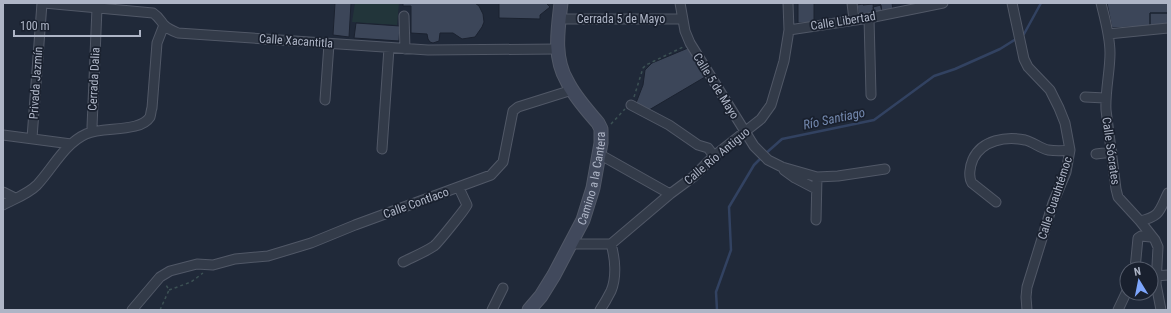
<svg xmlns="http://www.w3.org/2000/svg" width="1171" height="313" viewBox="0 0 1171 313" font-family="'Roboto Condensed',sans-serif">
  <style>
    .grass { fill: #22353a }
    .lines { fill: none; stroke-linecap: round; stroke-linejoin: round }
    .stream { stroke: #324261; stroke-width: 2.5 }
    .building { fill: #3c4659; stroke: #1b2230 }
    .street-casing { stroke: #515867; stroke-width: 11 }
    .secondary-casing { stroke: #515867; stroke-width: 15 }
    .path { stroke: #3c5154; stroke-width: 1.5; stroke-dasharray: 3 3; stroke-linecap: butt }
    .street { stroke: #333b49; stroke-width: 9 }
    .secondary { stroke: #41495c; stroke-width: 13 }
    .labels { text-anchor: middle; stroke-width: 3.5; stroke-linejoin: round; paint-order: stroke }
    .street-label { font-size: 12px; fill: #aeb5c6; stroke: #19202e }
    .water-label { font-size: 13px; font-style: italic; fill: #7489af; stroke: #19202e }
  </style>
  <rect width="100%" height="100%" fill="#202939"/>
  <!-- grass -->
  <path class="grass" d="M355,3H399L397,25L352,22Z"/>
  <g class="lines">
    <!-- stream -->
    <path class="stream" d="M765,154L782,139L874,120L934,76L955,69L1000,49L1024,34L1041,3
      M717,310L716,292L731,250L729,207L754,165L762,157"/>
  </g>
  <!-- building -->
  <path class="building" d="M335,3H351L349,37L333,35Z
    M403,3H475L479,6L483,14L484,22L482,27L475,37L462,39L453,33H440L439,41L433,43L430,42L428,39L427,34L411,33V6H403Z
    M499,3H546L550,7L540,15V19L499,18Z
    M798,3H814V23H798Z
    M880,3H892L893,10L882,12Z
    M1107,3H1168V13H1150V26L1112,28Z
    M863,4V5L873,4L874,14L859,16L857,5Z
    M881,5L882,12L874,14L873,7Z
    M1150,13H1168V25L1150,26Z
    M356,23L400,26L399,41L354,38Z
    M688,48L705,77L649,110L636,103L643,85L645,70L652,63Z"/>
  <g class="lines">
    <!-- street casing -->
    <g class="street-casing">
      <path id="street" d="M44,3L153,13C159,17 160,20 164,25C168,29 173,31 178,33L428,50L557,49
        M680,3L685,31L690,43L754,146L768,160L782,167L817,177L838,176L885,169
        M852,3L854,20
        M1012,3L1024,59L1028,67L1050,90L1059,108L1065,123L1070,150L1066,172L1053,203L1027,287L1026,297L1027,310
        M1101,3C1105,19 1110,36 1110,53C1110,72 1105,91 1106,110L1116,189L1118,197L1140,221L1155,240L1158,247L1156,284L1161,310
        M404,16L405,49
        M869,18L871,95
        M559,19H682
        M789,30L869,18L943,3
        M1108,34L1168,28
        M1085,97L1105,98
        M325,100L329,44
        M631,105L669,125L698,145L708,148L714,156
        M92,127L97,8
        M3,135L71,144
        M32,138L42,3
        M382,149L389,48
        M599,154L670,194
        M1096,154L1112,152
        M784,170L795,178L816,189
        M3,192L15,198
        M996,202L972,183C968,177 970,166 973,159C982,140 1006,136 1025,140C1033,142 1040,148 1048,150C1055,151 1062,151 1070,150
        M3,205C14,199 28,194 37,185C53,168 64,144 86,134C102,126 140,133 150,117C151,114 151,110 152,108L157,43L164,25
        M816,220L817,177
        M1140,221C1161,216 1159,211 1168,193
        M571,244H611L670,194L693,177L714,156L761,119L771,105L784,61L789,30L788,3
        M403,262C413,257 425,252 434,246C438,243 466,208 467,205L459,188
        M1135,269L1138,238L1141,236L1151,237
        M1156,276L1168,275
        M132,310L160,277L170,271L197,264L213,265L235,259L268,256L311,243L355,225L491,175L503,162L513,111L518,107L572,90
        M492,310L503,288
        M600,310C604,304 608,297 611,291C617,277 615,258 611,244
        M1118,310L1127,291"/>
    </g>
    <!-- secondary casing -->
    <g class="secondary-casing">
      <g id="secondary">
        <path id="s1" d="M529,310L541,296L554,275L583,220L593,188L601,143V129L598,123C587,110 574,96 567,81C553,57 558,29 561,3"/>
      </g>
    </g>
    <!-- path -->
    <path class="path" d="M634,97L643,68L646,65L683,47
      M611,124L625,109
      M169,290L191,282L203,273
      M160,310L169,290L166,285"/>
    <!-- street -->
    <use href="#street" class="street"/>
    <!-- secondary -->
    <use href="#secondary" class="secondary"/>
  </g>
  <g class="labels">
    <!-- street labels -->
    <g class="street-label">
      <text x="621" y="23">Cerrada 5 de Mayo</text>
      <text transform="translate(843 21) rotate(-9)" y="4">Calle Libertad</text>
      <text transform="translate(296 41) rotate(4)" y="4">Calle Xacantitla</text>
      <text transform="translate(94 79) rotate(-87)" y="4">Cerrada Dalia</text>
      <text transform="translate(36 83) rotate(-86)" y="4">Privada Jazmín</text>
      <text transform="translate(716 86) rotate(58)" y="4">Calle 5 de Mayo</text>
      <text transform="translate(1111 151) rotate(82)" y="4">Calle Sócrates</text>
      <text transform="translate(717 156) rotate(-40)" y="4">Calle Río Antiguo</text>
      <text dy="4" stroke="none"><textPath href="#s1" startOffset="148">Camino a la Cantera</textPath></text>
      <text transform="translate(1055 198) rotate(-72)" y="4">Calle Cuauhtémoc</text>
      <text transform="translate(416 203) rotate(-20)" y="4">Calle Contlaco</text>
    </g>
    <!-- water labels -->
    <g class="water-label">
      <text transform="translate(834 118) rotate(-12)" y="5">Río Santiago</text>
    </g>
  </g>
  <!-- border -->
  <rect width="1171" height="313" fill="none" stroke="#aeb5c6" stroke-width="8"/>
  <!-- north arrow -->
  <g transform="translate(1139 281) rotate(350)"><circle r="19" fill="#19202e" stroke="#555c6b"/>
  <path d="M0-3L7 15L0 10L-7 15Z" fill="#7da5fb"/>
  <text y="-6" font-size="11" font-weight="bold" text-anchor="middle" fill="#aeb5c6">N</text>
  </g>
  <!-- scale -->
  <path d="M14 30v6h126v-6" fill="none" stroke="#aeb5c6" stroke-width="2"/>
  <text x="20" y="30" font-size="12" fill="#aeb5c6" stroke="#19202e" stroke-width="3" paint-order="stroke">100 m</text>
</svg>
